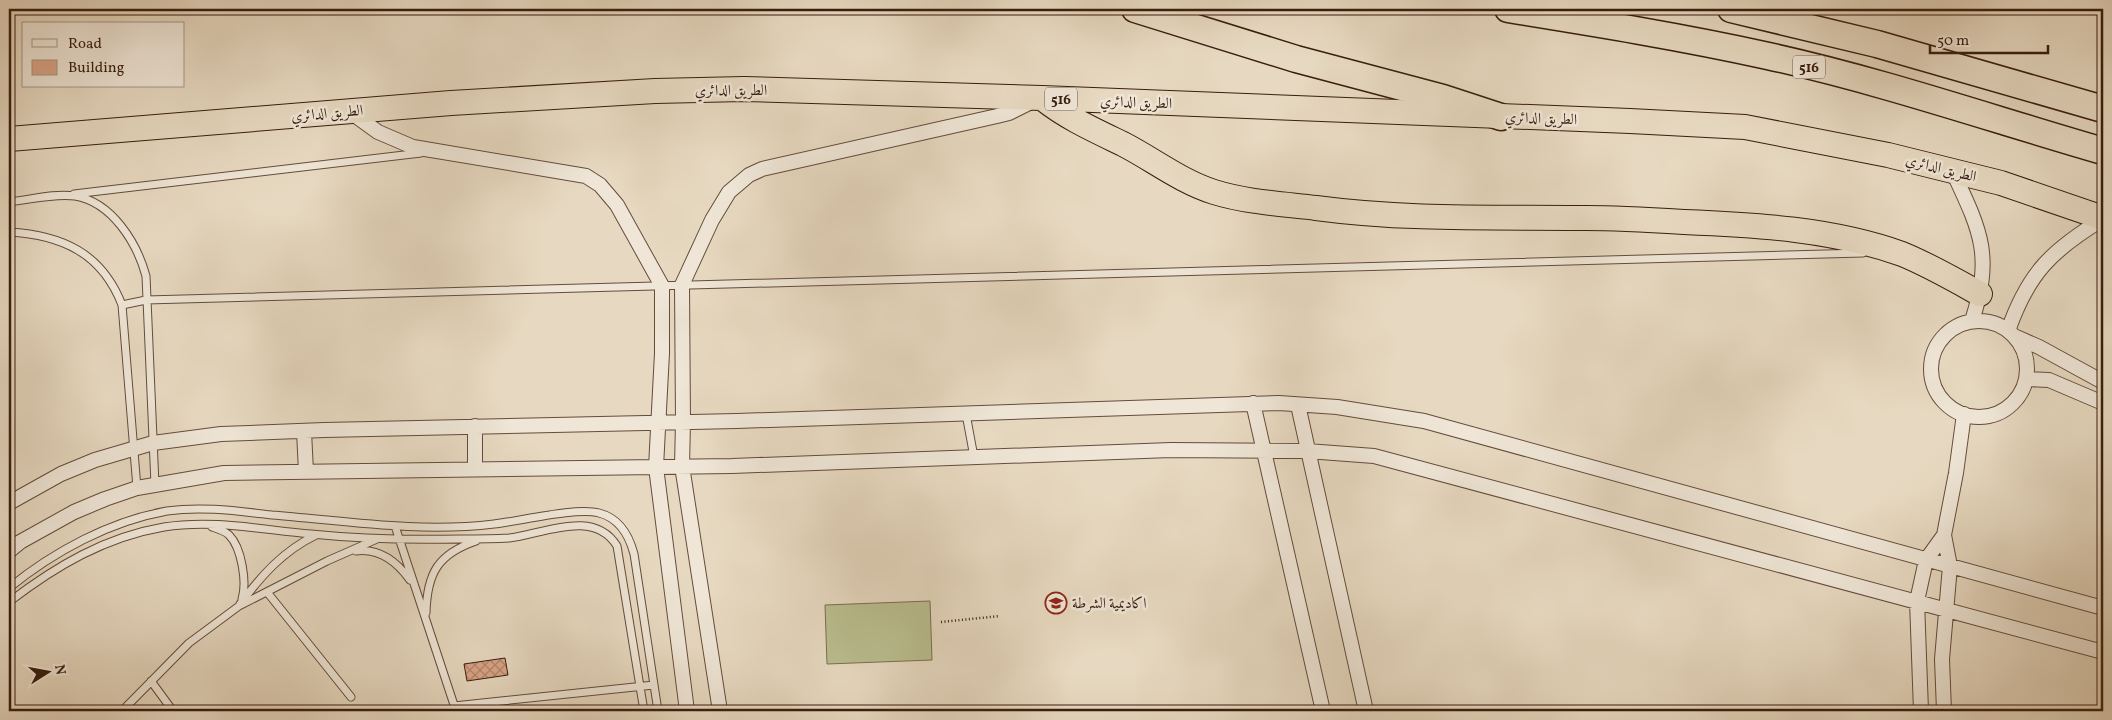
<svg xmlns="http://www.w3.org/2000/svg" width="2112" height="720" viewBox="0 0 2112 720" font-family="Vollkorn,Amiri,serif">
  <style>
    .garden { fill: #babe90; stroke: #796e4f }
    .building { fill: url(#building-cross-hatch); stroke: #381d0e }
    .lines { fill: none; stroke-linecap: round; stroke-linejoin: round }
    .service-casing { stroke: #644c3b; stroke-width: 9 }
    .minor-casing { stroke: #644c3b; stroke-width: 16 }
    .trunk-casing { stroke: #381d0e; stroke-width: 26 }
    .motorway-casing { stroke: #381d0e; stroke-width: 29 }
    .path { stroke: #381d0e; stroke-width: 2.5; stroke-dasharray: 1 2.5; stroke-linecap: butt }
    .service { stroke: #efe6d7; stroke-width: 7 }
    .minor { stroke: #efe6d7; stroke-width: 14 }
    .trunk { stroke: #e7d9c1; stroke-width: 24 }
    .motorway { stroke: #e7d9c1; stroke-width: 26 }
    .labels { text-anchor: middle; stroke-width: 5; stroke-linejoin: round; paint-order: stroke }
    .shield { fill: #efe6d7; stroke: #6f594a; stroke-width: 1 }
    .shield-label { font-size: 14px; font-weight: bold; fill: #381d0e }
    .street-label { font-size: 15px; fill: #381d0e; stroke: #efe6d7 }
    .poi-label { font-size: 15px; fill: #381d0e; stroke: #efe6d7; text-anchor: start }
  </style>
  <defs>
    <pattern id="building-cross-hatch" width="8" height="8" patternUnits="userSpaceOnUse" patternTransform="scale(1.25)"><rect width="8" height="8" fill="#daa587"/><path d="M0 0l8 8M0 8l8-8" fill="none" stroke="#b2866d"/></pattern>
  </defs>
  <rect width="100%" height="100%" fill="#e7d9c1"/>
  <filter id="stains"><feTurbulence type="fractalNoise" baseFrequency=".004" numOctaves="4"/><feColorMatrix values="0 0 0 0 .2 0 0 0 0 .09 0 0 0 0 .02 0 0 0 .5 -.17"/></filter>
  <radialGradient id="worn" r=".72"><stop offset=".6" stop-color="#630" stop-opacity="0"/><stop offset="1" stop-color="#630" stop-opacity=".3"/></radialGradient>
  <!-- garden -->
  <path class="garden" d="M930,601L932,660L827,664L825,605Z"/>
  <!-- building -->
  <path class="building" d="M505,658L508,675L467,681L464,664Z"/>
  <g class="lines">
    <!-- service casing -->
    <g class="service-casing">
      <path id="service" d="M74,194L421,153
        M9,202C29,200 54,193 75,196C112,202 137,243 146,276L155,485
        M9,232C62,235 102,253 122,305L137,488
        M122,305L146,300L1863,253
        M966,414L974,457
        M395,526L456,711
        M212,527C218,529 225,531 229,535C242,548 247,583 242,599
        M356,551C379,548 397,562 410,580
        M9,588C53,552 110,521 167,511C202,506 237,511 272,515C346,521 420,533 494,524C521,521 576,507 599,513C619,518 629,535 634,554L658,711
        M267,592L351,697
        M9,602C56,566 105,537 164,527C213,519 263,530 311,534C360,539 410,540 459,539C476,539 492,539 509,538C543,534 594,508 617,546L644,711
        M240,604C262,575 283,551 316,535
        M426,613C427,573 438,554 476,541
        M151,681L173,711
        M454,706L654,685
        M122,711L189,643L239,606L327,561L377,539"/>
    </g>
    <!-- minor casing -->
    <g class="minor-casing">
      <path id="minor" d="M349,111L378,132L413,147L586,176L600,185L617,205L662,286V353L656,467L687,711
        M1953,172C1981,232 1993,255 1972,321
        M1931 369a48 48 0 1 1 96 0a48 48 0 1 1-96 0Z
        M2008,331C2028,273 2052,250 2103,219
        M2014,336L2039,347L2103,382
        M2026,379L2049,380L2103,403
        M1253,403L1323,711
        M1298,405L1366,711
        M475,426V469
        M304,431L306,472
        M9,503L61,474L95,460L153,443L221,434L324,430L737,421L1279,403L1337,407L1424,421L2103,608
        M9,551L20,542L74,512L105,499L137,488L224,473L732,466L1171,450L1307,451L1374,456L2103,652
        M720,711L682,466L683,422L682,285L712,220L729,192L749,175L762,169L997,116L1009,113L1033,101
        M1921,711L1917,601L1926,560L1944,535
        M1944,711L1942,659L1950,566L1944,535L1956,473L1964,414"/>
    </g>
    <!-- trunk casing -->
    <g class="trunk-casing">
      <path id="trunk" d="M1042,98C1067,118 1094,130 1123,144C1154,160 1180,181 1214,192C1246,202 1282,204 1316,208C1405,220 1495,217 1586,218C1618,218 1651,220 1684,222C1757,225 1832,229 1902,254C1929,265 1955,280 1980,294
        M9,139L451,103L655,91L744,89L1042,98L1630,121L1745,127L1888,155L2001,183L2103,218"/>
    </g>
    <!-- motorway casing -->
    <g class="motorway-casing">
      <path id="motorway" d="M1135,9L1296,59L1443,98L1501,117
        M1508,9C1595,23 1682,37 1768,56C1882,81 1992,119 2103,151
        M1731,9L1877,44L2103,109"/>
    </g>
    <!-- path -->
    <path class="path" d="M941,622L1000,616"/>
    <!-- service -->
    <use href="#service" class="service"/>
    <!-- minor -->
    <use href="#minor" class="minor"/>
    <!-- trunk -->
    <use href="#trunk" class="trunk"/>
    <!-- motorway -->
    <use href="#motorway" class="motorway"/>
  </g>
  <!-- icons -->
  <defs>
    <g id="university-ring" transform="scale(1.125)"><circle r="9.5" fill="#efe6d7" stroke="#8f2418" stroke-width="1.5"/><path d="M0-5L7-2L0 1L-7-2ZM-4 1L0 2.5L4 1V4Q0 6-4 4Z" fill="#8f2418"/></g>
  </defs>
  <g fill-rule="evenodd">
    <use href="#university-ring" x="1056" y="603"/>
  </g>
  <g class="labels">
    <!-- shield labels -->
    <g class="shield">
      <rect x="1793" y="55.5" width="32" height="23" rx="4"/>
      <rect x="1045" y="87.5" width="32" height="23" rx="4"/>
    </g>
    <g class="shield-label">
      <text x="1809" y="72">516</text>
      <text x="1061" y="104">516</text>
    </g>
    <!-- street labels -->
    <g class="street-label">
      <text x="731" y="95">الطريق الدائري</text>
      <text transform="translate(1136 102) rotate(2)" y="5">الطريق الدائري</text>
      <text transform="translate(327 113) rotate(-5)" y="5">الطريق الدائري</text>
      <text transform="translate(1541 118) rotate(2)" y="5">الطريق الدائري</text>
      <text transform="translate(1941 168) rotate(14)" y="5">الطريق الدائري</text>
    </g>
    <!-- poi labels -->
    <g class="poi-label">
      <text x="1072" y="608">اكاديمية الشرطة</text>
    </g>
  </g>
  <!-- margin -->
  <rect width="2112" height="720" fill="none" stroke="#e7d9c1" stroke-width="30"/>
  <rect x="10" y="10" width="2092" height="700" fill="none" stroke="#381d0e" stroke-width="2.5"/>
  <rect x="15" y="15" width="2082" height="690" fill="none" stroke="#381d0e"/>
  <!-- legend -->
  <rect x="22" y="22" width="162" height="65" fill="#efe6d7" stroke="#a69687"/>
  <rect x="32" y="39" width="25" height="8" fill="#efe6d7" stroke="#a69687"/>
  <text x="68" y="48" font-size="15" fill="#381d0e">Road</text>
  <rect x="32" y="60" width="25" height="15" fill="#daa587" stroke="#a69687"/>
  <text x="68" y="72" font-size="15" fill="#381d0e">Building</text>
  <!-- north arrow -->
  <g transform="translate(48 672) rotate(79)" stroke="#efe6d7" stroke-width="4" paint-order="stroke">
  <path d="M0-4L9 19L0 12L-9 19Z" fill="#381d0e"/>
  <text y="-8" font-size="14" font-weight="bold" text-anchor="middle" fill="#381d0e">N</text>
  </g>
  <!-- scale -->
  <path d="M1930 45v8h118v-8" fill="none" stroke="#381d0e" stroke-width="2.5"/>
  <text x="1937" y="45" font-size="15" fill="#381d0e" stroke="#efe6d7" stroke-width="4" paint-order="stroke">50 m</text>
  <rect width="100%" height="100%" filter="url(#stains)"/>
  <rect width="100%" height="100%" fill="url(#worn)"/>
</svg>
